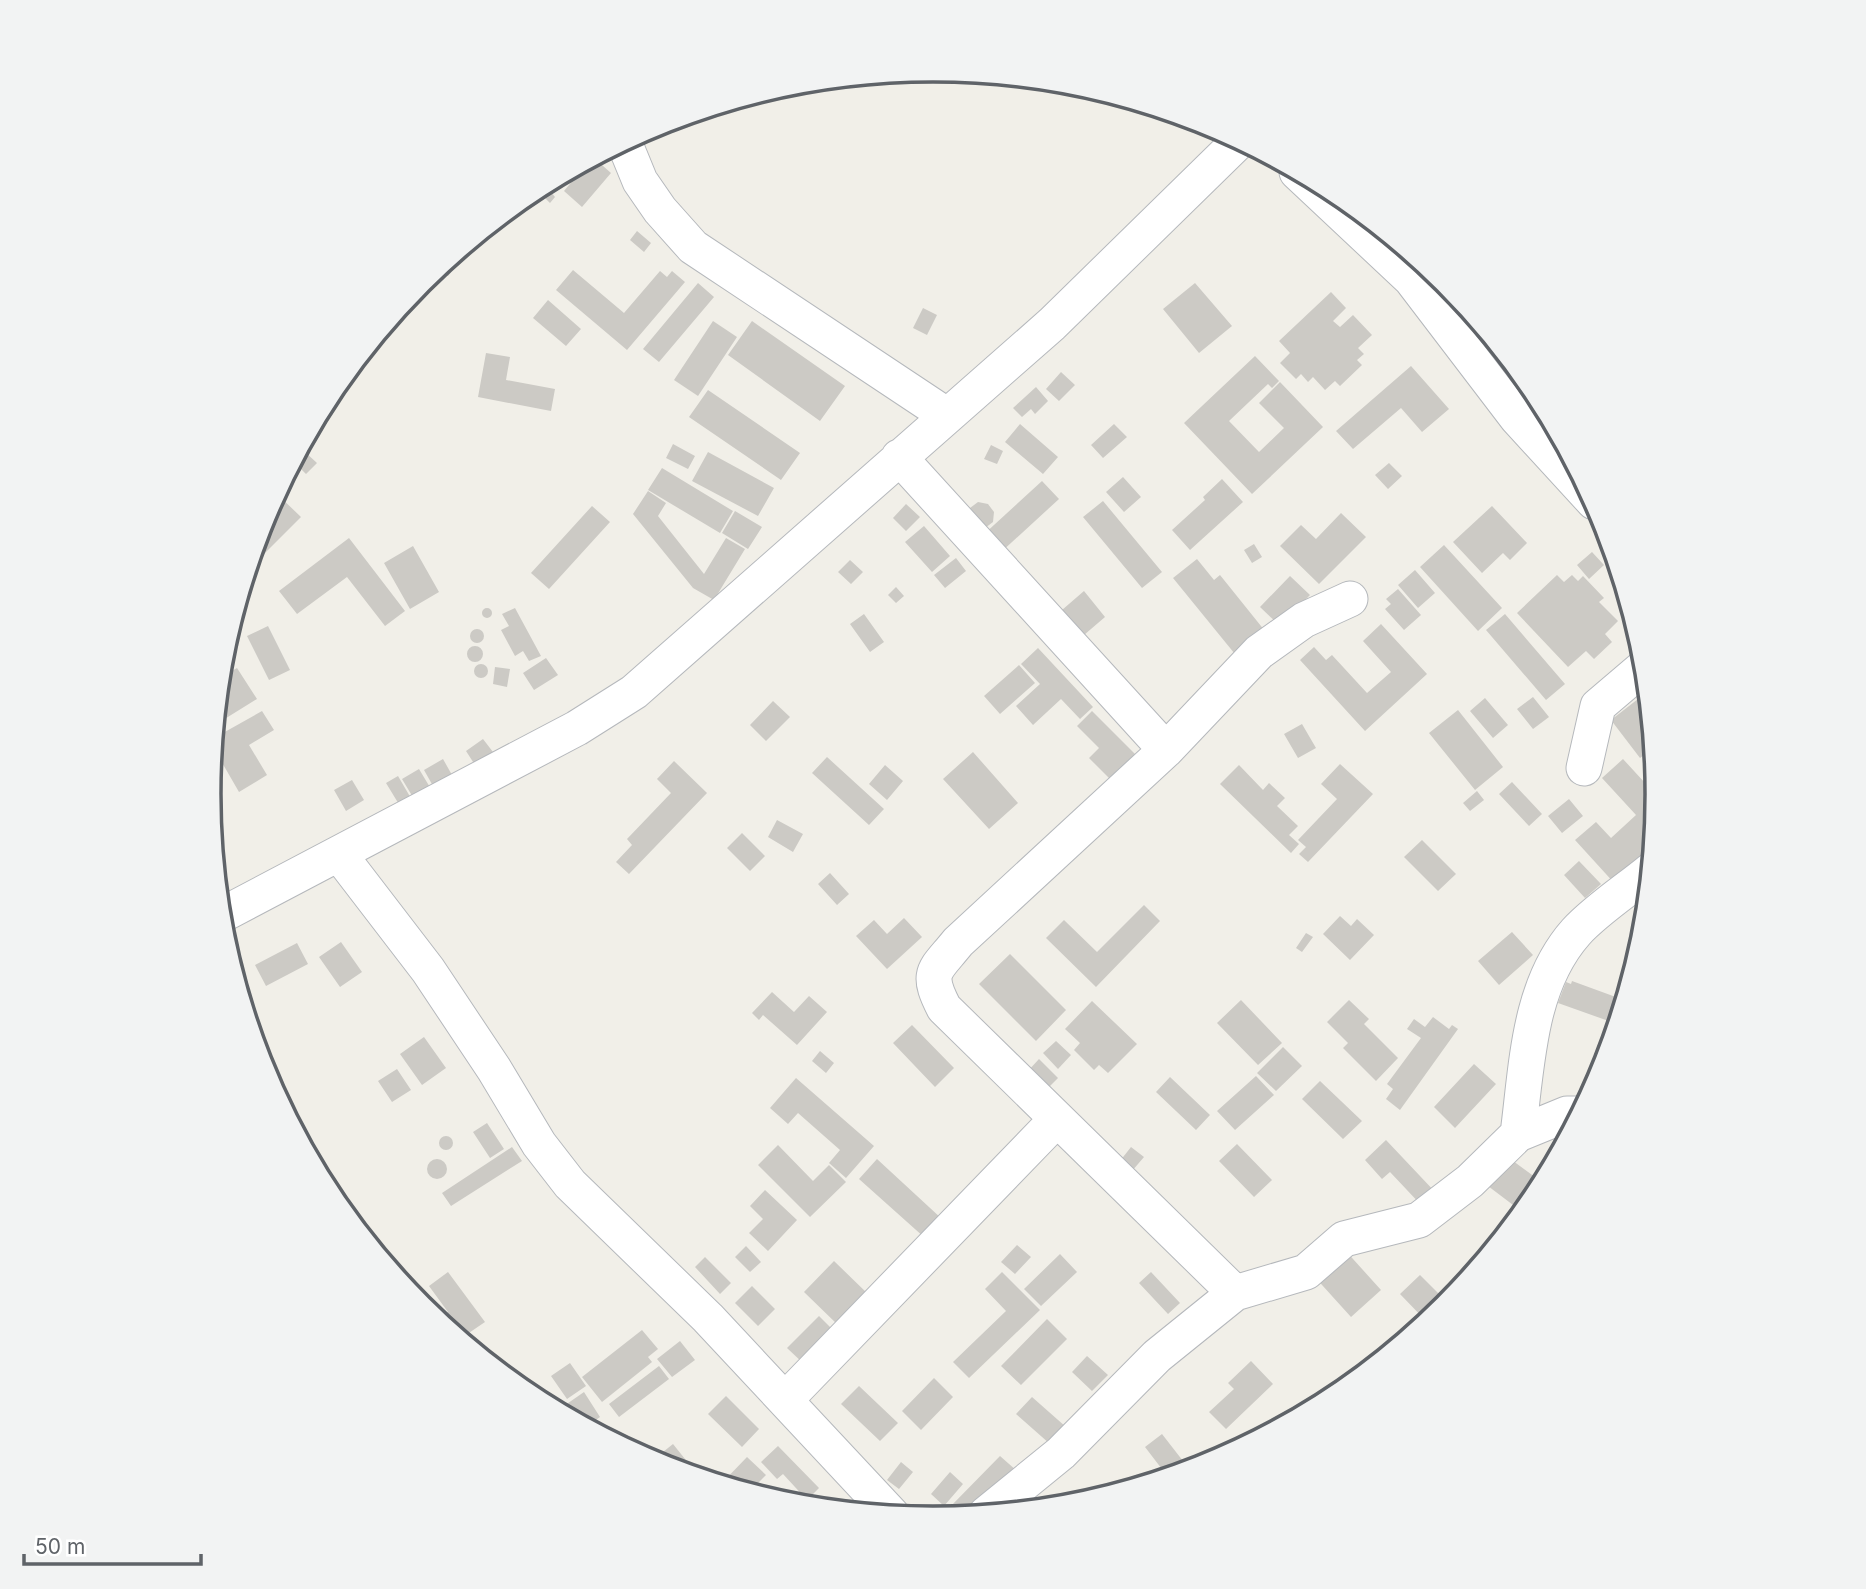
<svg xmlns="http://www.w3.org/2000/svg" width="1866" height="1589" viewBox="0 0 1866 1589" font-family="Inter,sans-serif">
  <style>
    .building { fill: #cccac5 }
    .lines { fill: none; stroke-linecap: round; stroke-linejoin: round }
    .minor-casing { stroke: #b5b8bc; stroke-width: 37 }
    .minor { stroke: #fff; stroke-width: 35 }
    .rim { fill: none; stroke: #5f6368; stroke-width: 3.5 }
  </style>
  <rect width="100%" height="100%" fill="#f1efe8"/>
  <!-- building -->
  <path class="building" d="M594,158L611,173L582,207L564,191L579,173L574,169Z
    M545,184L528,204L522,199L531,192Z
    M551,192L555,197L550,203L545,198Z
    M637,231L651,243L644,252L630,240Z
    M466,245L458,257L461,260L448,276L438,268Z
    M573,270L624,313L660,271L667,277L672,271L685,282L627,350L556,290Z
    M698,283L714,297L659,362L643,349Z
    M1195,283L1232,326L1199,353L1163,309Z
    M1331,292L1346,308L1333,321L1340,327L1353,315L1372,335L1358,348L1364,354L1357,360L1362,365L1340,386L1335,381L1325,390L1313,377L1308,382L1301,374L1296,379L1280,363L1290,353L1279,341Z
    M548,300L581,329L566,346L533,318Z
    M923,308L937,315L927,335L913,328Z
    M713,321L737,337L698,396L674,380Z
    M752,321L845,386L820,421L728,355Z
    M486,353L510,357L506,380L555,389L551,411L478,397Z
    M1255,356L1279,381L1272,388L1268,384L1229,421L1259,452L1284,428L1259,403L1280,382L1323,427L1252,494L1184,423Z
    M1411,366L1449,409L1422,432L1401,408L1353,449L1336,431Z
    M1061,372L1075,385L1059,401L1046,389Z
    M1036,387L1048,401L1035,414L1031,409L1022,417L1013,408Z
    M708,390L800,453L781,480L689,417Z
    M1020,424L1058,457L1043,474L1005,442Z
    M1114,424L1127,437L1103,458L1091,445Z
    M673,444L695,456L688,469L666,458Z
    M991,445L1003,451L997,464L984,459Z
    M305,452L317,463L306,474L295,463Z
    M708,452L774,488L758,516L692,481Z
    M1389,463L1402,476L1388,489L1375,475Z
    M662,468L733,511L720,533L648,490Z
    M1123,477L1141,497L1124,512L1106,492Z
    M1222,479L1243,502L1190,550L1172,530L1205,500L1203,497Z
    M1042,481L1059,499L999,554L982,536Z
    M648,491L666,503L658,516L704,574L726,538L745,549L714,600L693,588L633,514Z
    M276,493L301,517L263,555L255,546L264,517Z
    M1103,501L1162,572L1142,588L1083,517Z
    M978,502L988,504L994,512L993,522L985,528L968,518L970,508Z
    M906,504L920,517L906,531L893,518Z
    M592,506L610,522L549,589L531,573Z
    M1492,506L1527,543L1510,560L1503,553L1482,573L1453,542Z
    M735,511L762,527L748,549L722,533Z
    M1341,513L1366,537L1319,584L1280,546L1301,525L1316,539Z
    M924,526L950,556L932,572L905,542Z
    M349,538L405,611L385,626L347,577L297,614L279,591Z
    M1254,544L1262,557L1252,563L1244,550Z
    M1444,545L1502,608L1478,631L1420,567Z
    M413,546L439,592L410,609L384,563Z
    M1592,552L1604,565L1589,579L1577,565Z
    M956,558L966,571L945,588L934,575Z
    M1197,559L1214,580L1220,575L1269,636L1239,659L1173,578Z
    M850,560L863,572L851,584L838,572Z
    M1415,570L1435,593L1418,608L1398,585Z
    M1557,575L1564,582L1572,575L1578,581L1583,576L1604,598L1599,602L1618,621L1605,634L1612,642L1594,659L1586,651L1568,667L1517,613Z
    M1290,576L1310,595L1280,626L1260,607Z
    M896,587L904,596L896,603L888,595Z
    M1398,589L1421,615L1404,630L1385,609L1391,604L1386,599Z
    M1084,591L1105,617L1084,635L1062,610Z
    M482 613a5 5 0 1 1 10 0a5 5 0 1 1-10 0Z
    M515,608L541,656L529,661L523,651L515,656L501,630L509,626L502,614Z
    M864,614L884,642L870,652L850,624Z
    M1505,614L1565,684L1546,700L1486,630Z
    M1381,624L1427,674L1365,731L1300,660L1314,647L1326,660L1332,655L1367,693L1391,672L1363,641Z
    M268,626L290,670L269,680L247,636Z
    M470 636a7 7 0 1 1 14 0a7 7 0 1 1-14 0Z
    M467 654a8 8 0 1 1 16 0a8 8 0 1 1-16 0Z
    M1038,648L1093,707L1080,719L1061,699L1033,725L1016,706L1040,684L1021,664Z
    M546,658L558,675L534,690L523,673Z
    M474 671a7 7 0 1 1 14 0a7 7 0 1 1-14 0Z
    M1019,665L1035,683L1000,714L984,696Z
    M495,667L510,669L507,687L493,684Z
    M237,668L257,699L215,725L220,678Z
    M1647,692L1653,748L1640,758L1611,720Z
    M1533,697L1549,717L1533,729L1517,709Z
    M1485,698L1508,725L1493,738L1470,711Z
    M773,701L790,717L766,741L750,725Z
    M1458,710L1503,767L1475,790L1429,733Z
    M262,711L274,730L249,745L267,775L239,792L213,747L214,738Z
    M1092,711L1135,754L1110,779L1089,758L1099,748L1077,726Z
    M1302,724L1316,748L1298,758L1284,734Z
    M483,739L493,752L475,765L466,751Z
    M973,752L1018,803L989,829L943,779Z
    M827,757L884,809L869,825L812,773Z
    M443,759L452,775L433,786L424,770Z
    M1623,759L1657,796L1652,853L1616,885L1575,840L1596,822L1611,838L1636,815L1602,778Z
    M674,761L707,793L629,874L616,862L632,845L627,839L671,793L657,779Z
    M1654,761L1656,781L1646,767Z
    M1340,764L1373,794L1308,862L1299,854L1306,847L1298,840L1337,799L1321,784Z
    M885,765L903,781L887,800L869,784Z
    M1239,765L1263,790L1269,783L1285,798L1277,806L1298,826L1289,835L1299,844L1291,853L1220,784Z
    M419,769L431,789L414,799L402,779Z
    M398,776L412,800L400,806L386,783Z
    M352,780L364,800L346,811L334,790Z
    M1512,782L1542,814L1529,826L1499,794Z
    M1477,791L1484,800L1470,811L1463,803Z
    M1569,799L1583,816L1562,833L1548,816Z
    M777,820L803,834L793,852L768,837Z
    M742,833L765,856L750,871L727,848Z
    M1422,840L1456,874L1438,891L1404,857Z
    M1579,861L1601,884L1585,898L1564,875Z
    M830,873L849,894L837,905L818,884Z
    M1144,905L1160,921L1096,987L1046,938L1064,920L1097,952Z
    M1340,916L1351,926L1357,919L1374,935L1350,960L1323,934Z
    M904,918L922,937L887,969L856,936L874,920L887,934Z
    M1512,932L1533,955L1499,985L1478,961Z
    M1306,933L1313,937L1302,952L1296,948Z
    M341,942L362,972L340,987L319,957Z
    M297,943L308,964L266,986L255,965Z
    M1010,954L1066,1010L1036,1041L979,984Z
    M1572,981L1624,1000L1617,1024L1558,1003L1566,982L1571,984Z
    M772,992L794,1012L809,996L827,1012L797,1045L763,1015L759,1020L752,1013Z
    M1241,1000L1282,1043L1258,1065L1217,1023Z
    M1349,1000L1369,1019L1364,1024L1398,1058L1376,1081L1343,1048L1348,1043L1327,1022Z
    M1092,1001L1137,1044L1108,1073L1099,1065L1094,1070L1074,1050L1080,1043L1065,1029Z
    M1433,1017L1449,1029L1452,1025L1458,1029L1400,1110L1386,1099L1393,1089L1387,1084L1421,1038L1407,1029L1414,1019L1425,1027Z
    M912,1025L954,1068L935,1087L893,1043Z
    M424,1037L446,1068L422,1085L400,1054Z
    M1056,1041L1071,1055L1058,1069L1043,1053Z
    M1283,1047L1302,1066L1276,1091L1257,1073Z
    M820,1051L834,1063L826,1073L812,1061Z
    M1039,1059L1058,1078L1046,1090L1027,1072Z
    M1474,1064L1496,1084L1455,1128L1434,1107Z
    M397,1069L411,1090L392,1102L378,1081Z
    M1256,1076L1274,1095L1235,1130L1217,1111Z
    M1170,1077L1210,1115L1196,1130L1156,1092Z
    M796,1078L874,1146L846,1178L829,1163L840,1150L798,1113L788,1124L770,1108Z
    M1320,1081L1362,1121L1343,1139L1302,1099Z
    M487,1123L504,1149L490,1158L473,1132Z
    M439 1143a7 7 0 1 1 14 0a7 7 0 1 1-14 0Z
    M1386,1140L1437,1194L1423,1207L1390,1172L1382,1179L1365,1160Z
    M1237,1144L1272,1180L1254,1197L1219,1161Z
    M778,1145L813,1181L829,1165L846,1182L810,1217L758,1165Z
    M512,1147L522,1161L451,1206L442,1193Z
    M1131,1147L1144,1157L1132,1171L1120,1161Z
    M1509,1158L1543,1183L1521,1211L1488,1186Z
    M427 1169a10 10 0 1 1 20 0a10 10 0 1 1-20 0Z
    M877,1159L942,1219L925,1238L859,1179Z
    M765,1190L797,1220L768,1251L749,1233L763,1219L750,1206Z
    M1017,1245L1031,1257L1015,1274L1001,1262Z
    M746,1246L761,1262L750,1272L735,1257Z
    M1344,1249L1381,1290L1351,1317L1313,1275Z
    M1060,1254L1077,1272L1041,1306L1024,1289Z
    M705,1257L731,1283L720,1294L695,1267Z
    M834,1261L869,1295L839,1326L804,1292Z
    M448,1272L485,1322L460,1339L437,1320L448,1312L429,1286Z
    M1002,1272L1040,1310L969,1378L953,1362L1006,1311L985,1289Z
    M1151,1272L1180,1303L1168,1314L1139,1283Z
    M1420,1275L1448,1303L1427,1322L1400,1294Z
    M752,1286L775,1309L758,1326L735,1303Z
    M819,1316L836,1333L804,1364L787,1348Z
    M1047,1319L1067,1339L1021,1385L1001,1366Z
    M642,1330L658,1349L648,1357L652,1362L602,1402L582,1377Z
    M680,1341L695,1360L672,1377L657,1359Z
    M1087,1356L1108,1375L1092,1391L1072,1372Z
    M1251,1361L1273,1384L1226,1429L1209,1412L1234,1389L1228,1383Z
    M570,1363L586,1386L567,1399L551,1376Z
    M659,1366L669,1379L619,1417L609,1404Z
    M934,1378L953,1397L921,1430L902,1411Z
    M859,1386L898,1423L880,1441L841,1404Z
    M584,1392L600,1417L586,1427L567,1417L561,1408Z
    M726,1396L759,1429L742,1447L708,1414Z
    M1032,1397L1066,1427L1050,1444L1016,1414Z
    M1162,1434L1190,1470L1168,1477L1145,1447Z
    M622,1436L637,1454L615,1442Z
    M673,1444L693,1469L687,1473L656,1464L653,1460Z
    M778,1446L819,1488L807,1500L783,1474L777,1479L761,1462Z
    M1000,1456L1017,1471L975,1515L960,1516L950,1507Z
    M747,1457L766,1475L749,1492L721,1484Z
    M901,1462L913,1472L899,1489L887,1480Z
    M950,1472L963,1484L944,1506L931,1494Z"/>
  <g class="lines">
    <!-- minor casing -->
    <g class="minor-casing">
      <path id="minor" d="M624,142L640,181L660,210L693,247L946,415
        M1297,172L1411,279L1517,418L1594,502
        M899,457L1166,750
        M1584,768L1598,706L1645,666
        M339,854L428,970L494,1069L539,1144L570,1184L708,1318L892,1515
        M220,916L577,728L634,692L1052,324L1239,141
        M1518,1134C1527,1066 1528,986 1576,932C1596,910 1627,890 1650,871
        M1235,1293L944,1008C925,971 935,971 958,942L1166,750L1259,652L1304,620L1350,599
        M786,1399L1057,1119
        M986,1514L1061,1453L1157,1356L1235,1293L1306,1272L1344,1239L1419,1220L1470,1181L1518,1134L1567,1114H1580"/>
    </g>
    <!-- minor -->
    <use href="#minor" class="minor"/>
  </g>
  <!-- crop -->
  <path d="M0 0H1866V1589H0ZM221 794a712 712 0 1 1 1424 0a712 712 0 1 1-1424 0Z" fill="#f2f3f3" fill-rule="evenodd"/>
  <path class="rim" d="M221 794a712 712 0 1 1 1424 0a712 712 0 1 1-1424 0Z"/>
  <!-- scale -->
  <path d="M24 1554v10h177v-10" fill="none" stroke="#5f6368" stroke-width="3.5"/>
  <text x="35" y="1554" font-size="21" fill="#5f6368" stroke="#ffffff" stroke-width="5" paint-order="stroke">50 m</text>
</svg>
